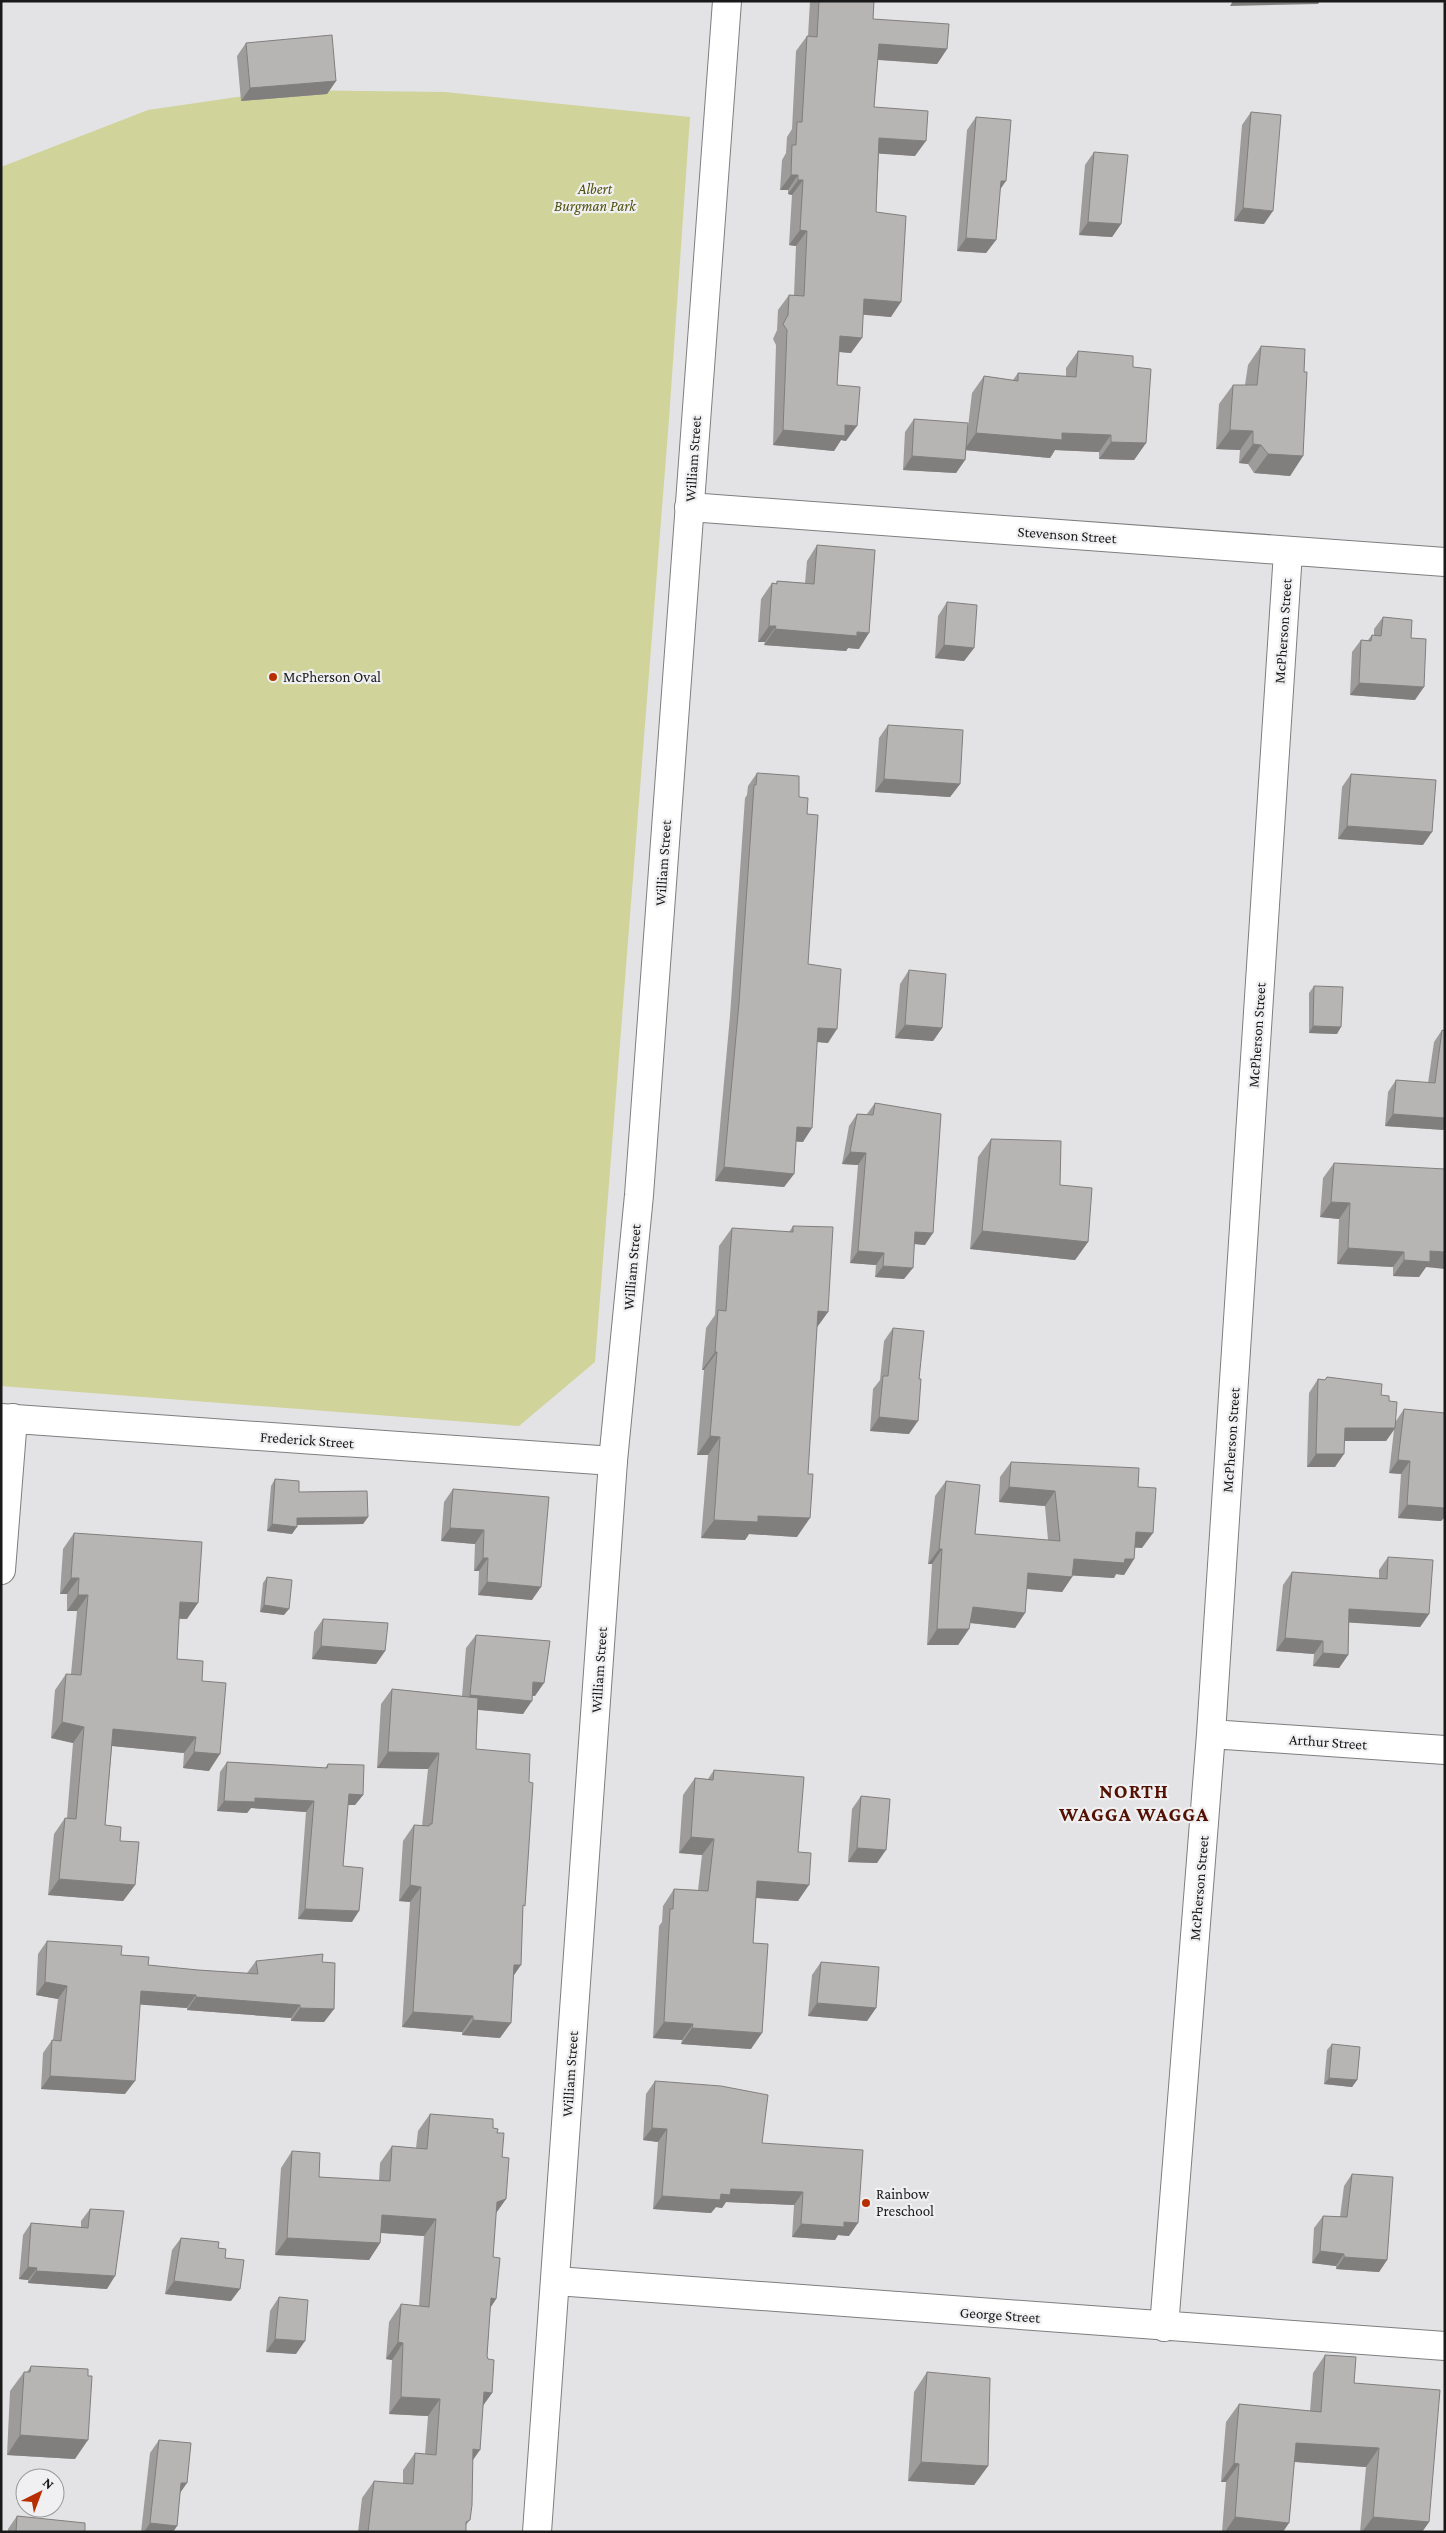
<svg xmlns="http://www.w3.org/2000/svg" width="1446" height="2533" viewBox="0 0 1446 2533" font-family="'Crimson Pro',serif">
  <style>
    .green { fill: #d0d39a }
    .lines { fill: none; stroke-linecap: round; stroke-linejoin: round }
    .minor-casing { stroke: #7e7e7f; stroke-width: 30 }
    .tertiary-casing { stroke: #7e7e7f; stroke-width: 30 }
    .minor { stroke: #fff; stroke-width: 28 }
    .tertiary { stroke: #fff; stroke-width: 28 }
    .wall { fill: #9d9c9b }
    .shaded-wall { fill: #807f7e }
    .building { fill: #b7b5b4; stroke: #807f7e }
    .poi-dot { fill: #b72e00; stroke: #f0f0f2; stroke-width: 2 }
    .labels { text-anchor: middle; stroke-width: 4.5; stroke-linejoin: round; paint-order: stroke }
    .park-label { font-size: 15px; font-style: italic; fill: #50510c; stroke: #f0f0f2 }
    .street-label { font-size: 15px; fill: #19191a; stroke: #f0f0f2 }
    .poi-label { font-size: 15px; fill: #19191a; stroke: #f0f0f2; text-anchor: start }
    .district-label { font-size: 20px; font-weight: bold; letter-spacing: 1px; fill: #531101; stroke: #f0f0f2 }
  </style>
  <rect width="100%" height="100%" fill="#e3e3e5"/>
  <!-- green -->
  <path class="green" d="M285,90L445,92L690,117L669,419L595,1362L519,1426L1,1386V167L148,110Z"/>
  <g class="lines">
    <!-- minor casing -->
    <g class="minor-casing">
      <path id="minor" d="M689,507L1445,562
        M1,1418L613,1461
        M1,1570L13,1418
        M1211,1734L1445,1750
        M556,2281L1445,2346
        M1164,2327L1211,1734L1288,552"/>
    </g>
    <!-- tertiary casing -->
    <g class="tertiary-casing">
      <path id="tertiary" d="M537,2532L613,1461L639,1195L727,1"/>
    </g>
    <!-- minor -->
    <use href="#minor" class="minor"/>
    <!-- tertiary -->
    <use href="#tertiary" class="tertiary"/>
  </g>
  <!-- wall -->
  <path class="wall" d="M810,1H874L873,19L947,49L937,64L878,60L874,107L915,156L879,153L876,212L891,317L863,314L851,353L839,352L837,385L846,441L841,440L834,451L773,445L776,345L773,339L777,330L778,310L789,295H794L796,246L789,245L792,195L788,194V190H780L782,160L786,153L787,137L792,129L796,51L807,36H808Z
    M246,43L336,81L327,94L241,101L237,56Z
    M1251,112L1264,224L1234,221L1242,125Z
    M976,117L1000,190L996,240L986,253L957,251L967,130Z
    M1094,152L1121,224L1112,237L1079,235L1085,165Z
    M1261,346L1304,372L1303,456L1290,476L1254,473L1248,464L1239,463L1240,450L1216,449L1219,404L1233,385H1245L1248,365Z
    M1078,351L1133,367L1146,443L1134,460L1099,459V452L1055,450L1050,458L966,450L965,460L956,473L903,470L905,432L914,419L968,427L972,393L984,376L1013,380L1018,373L1066,377V368Z
    M817,545L859,649L848,648L846,651L764,645L765,642H758L761,599L772,583L776,584L777,581L805,583L807,561Z
    M947,602L974,648L964,661L935,658L938,616Z
    M1383,617L1411,638L1415,700L1350,695L1352,652L1361,640H1368L1372,635H1374V629Z
    M888,725L960,784L950,797L875,792L879,738Z
    M757,773L799,797L807,814L808,964L828,1043L817,1042L803,1142L796,1141L794,1174L784,1187L715,1181L730,1016L745,798L747,795L748,786Z
    M1351,774L1423,845L1338,839L1342,787Z
    M909,970L942,1028L933,1041L895,1038L900,984Z
    M1314,986L1337,1034L1309,1033V993Z
    M1442,1030L1445,1130L1385,1126L1388,1092L1396,1080L1428,1083L1434,1042Z
    M875,1103L925,1245L914,1244L904,1279L875,1277L876,1265L850,1263L858,1165L842,1164L849,1126L857,1114H867Z
    M991,1139L1060,1185L1088,1242L1075,1260L970,1249L978,1157Z
    M1334,1163L1426,1267L1419,1277L1393,1276V1267L1337,1264L1339,1219L1320,1217L1323,1178Z
    M793,1226L828,1312L817,1327L797,1537L749,1534L745,1540L701,1538L708,1455H697L704,1370H702L706,1328L715,1315L719,1246L732,1228L789,1232Z
    M893,1328L909,1434L870,1431L873,1389L880,1380L884,1341Z
    M1327,1377L1381,1395L1389,1401L1396,1421L1404,1409L1444,1517L1441,1521L1398,1518L1401,1474L1389,1473L1394,1430L1386,1441H1345L1335,1467H1307L1309,1393L1318,1379L1325,1380Z
    M1011,1462L1138,1487L1142,1548L1135,1547L1134,1559L1124,1575L1116,1574L1114,1578L1072,1575V1577L1062,1592L1027,1589L1025,1613L1015,1628L970,1623L969,1629L958,1645H927L932,1564H928L935,1496L946,1481L975,1534L1048,1540L1045,1506L999,1502L1000,1477Z
    M275,1479L299,1492L368,1517L363,1524L297,1525L292,1534L267,1531L271,1486Z
    M453,1489L549,1497L532,1600L478,1595L479,1571H474L475,1544L441,1541L444,1502Z
    M74,1533L187,1619H179L177,1659L202,1681L209,1771L183,1768L184,1753L112,1746L105,1825L120,1841L135,1885L123,1901L48,1895L54,1834L65,1818H67L73,1743L51,1738L55,1690L66,1674H71L77,1611H67V1594H60L63,1549Z
    M1388,1557L1429,1614L1420,1627L1349,1622L1348,1655L1339,1668L1313,1666L1314,1654L1276,1651L1283,1585L1292,1572L1379,1578V1570Z
    M267,1577L284,1615L260,1612L263,1583Z
    M323,1619L385,1651L376,1664L312,1659L314,1632Z
    M476,1635L535,1696H532L523,1714L478,1710L476,1749L523,1910L514,1975L500,2038L462,2035V2032L402,2027L410,1902L399,1901L403,1841L414,1825L422,1826L428,1769L377,1768L381,1704L392,1689L462,1696L466,1648Z
    M227,1762L325,1768L328,1764L363,1795L355,1805H348L343,1866L352,1922L298,1919L306,1812L251,1808L247,1813L217,1811L220,1772Z
    M714,1770L798,1852V1901L756,1898L753,1943L751,2049L681,2044L682,2040L653,2038L659,1926L662,1922L663,1906L674,1889L698,1890L702,1855L679,1853L683,1795L695,1778L708,1779Z
    M861,1796L877,1863L848,1862L852,1809Z
    M47,1941L121,1955L148,1965L198,1970L247,1973L256,1961L322,1962L334,2009L324,2022L291,2021V2018L187,2010V2008L140,2004L125,2094L41,2089L43,2053L52,2040H53L58,1999L36,1995L38,1954Z
    M821,1962L876,2008L867,2021L808,2016L812,1975Z
    M1332,2044L1357,2080L1352,2087L1324,2084L1327,2050Z
    M655,2081L762,2143L849,2236L838,2235L835,2240L792,2237L794,2205L726,2202L722,2208L716,2207L711,2213L653,2209L658,2142L643,2140L646,2094Z
    M430,2114L493,2128L497,2133L502,2157L506,2199L496,2213L493,2257L496,2299L490,2308L487,2356L492,2393L483,2405L472,2460L470,2520L466,2525V2532H358L362,2498L374,2481L403,2483V2470L415,2453L425,2454L428,2416L389,2414L392,2360L386,2359L389,2322L401,2304L419,2306L424,2236L381,2233L380,2243L369,2260L275,2255L281,2168L292,2151L319,2177L379,2181L380,2163L392,2146L416,2148L418,2131Z
    M1352,2174L1387,2260L1379,2272L1336,2269V2266L1312,2263L1314,2228L1323,2216L1340,2217L1344,2186Z
    M90,2209L107,2289L28,2283V2280L19,2279L23,2235L31,2223L81,2227V2221Z
    M181,2238L218,2248L225,2258L231,2301L165,2294L172,2250Z
    M279,2297L296,2354L266,2352L270,2311Z
    M1325,2355L1354,2383L1429,2522L1422,2532H1360L1366,2467L1294,2462L1283,2532H1222L1226,2482H1221L1226,2422L1239,2404L1310,2411L1313,2373Z
    M31,2366L75,2459L7,2455L10,2391L24,2372H27Z
    M927,2372L988,2466L974,2485L908,2481L914,2392Z
    M159,2440L180,2493L177,2526L173,2532H141L150,2453Z
    M17,2516L85,2532H8V2529Z"/>
  <!-- shaded-wall -->
  <path class="shaded-wall" d="M1233,1H1320L1318,4L1230,6Z
    M879,44L947,49L937,64L868,59Z
    M336,81L327,94L241,101L250,88Z
    M879,138L926,141L915,156L869,153Z
    M791,175H798L788,190H780Z
    M798,180H803L792,195L788,194Z
    M1001,181H1006L997,194Z
    M1243,208L1273,211L1264,224L1234,221Z
    M1088,222L1121,224L1112,237L1079,235Z
    M800,230L807,231L796,246L789,245Z
    M966,238L996,240L986,253L957,251Z
    M864,299L901,302L891,317L854,314Z
    M840,336L862,338L851,353L829,351Z
    M845,425L857,426L846,441L841,440L834,451L773,445L783,430Z
    M1230,430L1253,431L1240,450L1216,449Z
    M976,433H1062L1111,435L1099,452L1055,450L1050,458L964,450Z
    M1111,442L1146,443L1134,460L1099,459Z
    M1253,444L1261,445L1248,464L1239,463Z
    M1268,454L1303,456L1290,476L1254,473Z
    M912,456L965,460L956,473L903,470Z
    M769,626H776L765,642H758Z
    M775,629L857,632L869,633L859,649L848,648L846,651L764,645Z
    M944,645L974,648L964,661L935,658Z
    M1359,683L1424,687L1415,700L1350,695Z
    M884,779L960,784L950,797L875,792Z
    M1347,826L1432,832L1423,845L1338,839Z
    M905,1025L942,1028L933,1041L895,1038Z
    M1313,1026L1341,1027L1337,1034L1309,1033Z
    M818,1028L837,1029L828,1043L808,1041Z
    M1393,1114L1445,1118V1130L1385,1126Z
    M797,1127L812,1128L803,1142L787,1141Z
    M850,1152L866,1153L858,1165L842,1164Z
    M724,1167L794,1174L784,1187L715,1181Z
    M1331,1202L1350,1203L1339,1219L1320,1217Z
    M982,1231L1088,1242L1075,1260L970,1249Z
    M915,1232L933,1233L925,1245L906,1243Z
    M1348,1248L1404,1252L1393,1267L1337,1264Z
    M858,1251L884,1253L876,1265L850,1263Z
    M1430,1251L1445,1252V1269L1426,1267L1419,1277L1393,1276L1404,1260Z
    M883,1266L913,1268L904,1279L875,1277Z
    M818,1311L828,1312L815,1330Z
    M715,1352H717L704,1370H702Z
    M879,1417L918,1421L909,1434L870,1431Z
    M1345,1428H1395L1386,1441H1336Z
    M710,1436L720,1437L708,1455H697Z
    M1316,1454H1344L1335,1467H1307Z
    M1398,1460L1410,1461L1401,1474L1389,1473Z
    M1009,1487L1055,1491L1045,1506L999,1502Z
    M1407,1505L1445,1508V1517L1441,1521L1398,1518Z
    M758,1516L810,1518L797,1537L749,1534L745,1540L701,1538L714,1520Z
    M368,1517L363,1524L293,1525L297,1518Z
    M272,1524L297,1527L292,1534L267,1531Z
    M450,1528L484,1530L475,1544L441,1541Z
    M1136,1532L1153,1533L1142,1548L1125,1547Z
    M939,1549H942L932,1564H928Z
    M483,1558H488L479,1571H474Z
    M1074,1559H1134L1124,1575L1116,1574L1114,1578L1063,1575Z
    M1028,1573L1072,1577L1062,1592L1018,1588Z
    M71,1578H79L67,1594H60Z
    M487,1582L541,1587L532,1600L478,1595Z
    M78,1595H88L77,1611H67Z
    M180,1602L198,1603L187,1619L169,1618Z
    M264,1605L289,1609L284,1615L260,1612Z
    M973,1607L1025,1613L1015,1628L962,1622Z
    M1349,1609L1429,1614L1420,1627L1340,1622Z
    M937,1629H969L958,1645H927Z
    M1285,1638L1323,1641L1314,1654L1276,1651Z
    M321,1646L385,1651L376,1664L312,1659Z
    M1323,1653L1348,1655L1339,1668L1313,1666Z
    M533,1682L544,1683L535,1696L524,1695Z
    M470,1695L532,1701L523,1714L461,1708Z
    M62,1722L84,1727L73,1743L51,1738Z
    M113,1729L196,1737L184,1753L102,1745Z
    M194,1752L220,1754L209,1771L183,1768Z
    M388,1752L439,1753L428,1769L377,1768Z
    M349,1794L363,1795L355,1805H342Z
    M255,1798L314,1801L306,1812L251,1808L247,1813L217,1811L224,1801Z
    M691,1837L714,1839L702,1855L679,1853Z
    M857,1848L886,1850L877,1863L848,1862Z
    M59,1879L135,1885L123,1901L48,1895Z
    M757,1881L809,1885L798,1901L745,1897Z
    M410,1885L421,1887L410,1902L399,1901Z
    M305,1909L359,1911L352,1922L298,1919Z
    M514,1965H521L510,1981Z
    M45,1982L67,1986L58,1999L36,1995Z
    M141,1991L196,1995L187,2008L132,2004Z
    M196,1997L300,2005L291,2018L187,2010Z
    M817,2003L876,2008L867,2021L808,2016Z
    M300,2008L334,2009L324,2022L291,2021Z
    M413,2012L473,2016L462,2032L402,2027Z
    M473,2020L511,2023L500,2038L462,2035Z
    M664,2022L693,2024L682,2040L653,2038Z
    M692,2028L762,2033L751,2049L681,2044Z
    M50,2076L135,2081L125,2094L41,2089Z
    M1329,2078L1357,2080L1352,2087L1324,2084Z
    M652,2128L667,2129L658,2142L643,2140Z
    M731,2189L803,2192L794,2205L726,2202L722,2208L716,2207L711,2213L653,2209L662,2196L721,2194Z
    M506,2199L494,2216L497,2202Z
    M382,2215L436,2219L424,2236L370,2232Z
    M844,2222L858,2223L849,2236L838,2235L835,2240L792,2237L801,2224Z
    M287,2238L380,2243L369,2260L275,2255Z
    M1320,2251L1344,2254L1336,2266L1312,2263Z
    M1344,2257L1387,2260L1379,2272L1336,2269Z
    M28,2267L37,2268L28,2280L19,2279Z
    M36,2271L115,2276L107,2289L28,2283Z
    M174,2281L240,2289L231,2301L165,2294Z
    M491,2298L496,2299L485,2316Z
    M275,2339L305,2341L296,2354L266,2352Z
    M398,2342L403,2343L392,2360L386,2359Z
    M484,2392L492,2393L480,2410Z
    M401,2397L440,2399L428,2416L389,2414Z
    M20,2435L88,2440L75,2459L7,2455Z
    M1296,2443L1379,2448L1366,2467L1283,2461Z
    M473,2449L480,2450L468,2467Z
    M921,2462L988,2466L974,2485L908,2481Z
    M1234,2463L1239,2464L1226,2482H1221Z
    M181,2483H187L178,2496Z
    M1235,2517L1289,2523L1283,2532H1225Z
    M1373,2517L1429,2522L1422,2532H1362Z
    M150,2523L177,2526L173,2532H144Z"/>
  <!-- building -->
  <path class="building" d="M819,1H874L873,19L949,24L947,49L879,44L874,107L928,111L926,141L879,138L876,212L906,216L901,302L864,299L862,338L840,336L837,385L860,387L857,426L845,425V436L783,430L787,330L783,324L788,315L789,295L804,296L807,231L800,230L803,180H798V175H791L792,145H796L797,122H802L807,36L817,37Z
    M332,35L336,81L250,88L246,43Z
    M1251,112L1281,115L1273,211L1243,208Z
    M976,117L1011,120L1006,181H1001L996,240L966,238Z
    M1094,152L1128,155L1121,224L1088,222Z
    M1261,346L1305,349L1304,372H1307L1303,456L1268,454L1261,445L1253,444V431L1230,430L1233,385H1257Z
    M1078,351L1133,356V367L1151,369L1146,443L1111,442V435L1062,433V440L976,433L984,376L1018,381V373L1076,377Z
    M914,419L968,423L965,460L912,456Z
    M817,545L875,550L869,633L857,632V636L775,629L776,626H769L772,583L777,584V581L814,584Z
    M947,602L977,605L974,648L944,645Z
    M1383,617L1412,620L1411,638L1426,639L1424,687L1359,683L1361,640L1371,641L1372,635L1381,636Z
    M888,725L963,730L960,784L884,779Z
    M757,773L799,776V797L808,798L807,814L818,815L808,964L841,969L837,1029L818,1028L812,1128L797,1127L794,1174L724,1167L739,1003L754,785H756Z
    M1351,774L1436,780L1432,832L1347,826Z
    M909,970L946,974L942,1028L905,1025Z
    M1314,986L1343,987L1341,1027L1313,1026Z
    M1442,1030L1445,1031V1118L1393,1114L1396,1080L1435,1083Z
    M875,1103L941,1114L933,1233L915,1232L913,1268L883,1266L884,1253L858,1251L866,1153L850,1152L857,1114L873,1115Z
    M991,1139L1061,1141L1060,1185L1092,1188L1088,1242L982,1231Z
    M1334,1163L1445,1169V1252L1430,1251V1262L1404,1260V1252L1348,1248L1350,1203L1331,1202Z
    M793,1226L833,1227L828,1312L818,1311L808,1474H813L810,1518L758,1516V1522L714,1520L720,1437L710,1436L717,1352H715L718,1310L726,1311L732,1228L793,1232Z
    M893,1328L924,1331L919,1379H921L918,1421L879,1417L883,1376H888Z
    M1327,1377L1382,1384L1381,1395L1389,1396V1401L1397,1402L1395,1428H1345L1344,1454H1316L1318,1379L1325,1380Z
    M1404,1409L1445,1413V1508L1407,1505L1410,1461L1398,1460Z
    M1011,1462L1139,1468L1138,1487L1156,1488L1153,1533L1136,1532L1134,1559H1125L1124,1563L1074,1559L1072,1577L1028,1573L1025,1613L973,1607L969,1629H937L942,1549H939L946,1481L980,1485L975,1534L1060,1541L1055,1491L1009,1487Z
    M275,1479L299,1481V1492L367,1491L368,1517L297,1518V1527L272,1524Z
    M453,1489L549,1497L541,1587L487,1582L488,1558H483L484,1530L450,1528Z
    M74,1533L202,1542L198,1603L180,1602L177,1659L203,1661L202,1681L226,1683L220,1754L194,1752L196,1737L113,1729L105,1825L121,1827L120,1841L139,1842L135,1885L59,1879L65,1818L76,1819L84,1727L62,1722L66,1674L81,1675L88,1595H78L79,1578H71Z
    M1388,1557L1433,1560L1429,1614L1349,1609L1348,1655L1323,1653V1641L1285,1638L1292,1572L1387,1579Z
    M267,1577L292,1580L289,1609L264,1605Z
    M323,1619L388,1623L385,1651L321,1646Z
    M476,1635L550,1641L544,1683L533,1682L532,1701L470,1695Z
    M392,1689L478,1698L476,1749L530,1754L529,1782L533,1783L525,1906L523,1905L521,1965H514L511,2023L473,2020V2016L413,2012L421,1887L410,1885L414,1825L429,1826L430,1824H432L439,1753L388,1752Z
    M227,1762L327,1768L328,1764L364,1765L363,1795L349,1794L343,1866L363,1868L359,1911L305,1909L314,1801L255,1798V1802L224,1801Z
    M714,1770L804,1777L798,1852L811,1853L809,1885L757,1881L753,1943L768,1944L762,2033L692,2028L693,2024L664,2022L670,1909H673L674,1889L708,1891L714,1839L691,1837L695,1778L713,1780Z
    M861,1796L890,1799L886,1850L857,1848Z
    M47,1941L122,1946L121,1955L149,1957L148,1965L198,1970L258,1974L256,1961L323,1954L322,1962L335,1963L334,2009L300,2008V2005L196,1997V1995L141,1991L135,2081L50,2076L52,2040L61,2041L67,1986L45,1982Z
    M821,1962L879,1967L876,2008L817,2003Z
    M1332,2044L1360,2047L1357,2080L1329,2078Z
    M655,2081L721,2086L768,2095L762,2143L863,2150L858,2223L844,2222V2227L801,2224L803,2192L731,2189L730,2195L721,2194L720,2200L662,2196L667,2129L652,2128Z
    M430,2114L493,2119V2128L498,2129L497,2133H504L502,2157L509,2158L506,2199L497,2202L493,2257L500,2258L496,2299L491,2298L487,2356L488,2359L494,2360L492,2393L484,2392L480,2450L473,2449L472,2505L470,2520L466,2522V2532H368L374,2481L413,2484L415,2453L436,2455L440,2399L401,2397L403,2343L398,2342L401,2304L429,2307L436,2219L382,2215L380,2243L287,2238L292,2151L320,2153L319,2177L390,2181L392,2146L427,2149Z
    M1352,2174L1393,2177L1387,2260L1344,2257V2254L1320,2251L1323,2216L1347,2217Z
    M90,2209L124,2211L115,2276L36,2271L37,2268L28,2267L31,2223L88,2228Z
    M181,2238L219,2242L218,2248L226,2249L225,2258L244,2260L240,2289L174,2281Z
    M279,2297L308,2300L305,2341L275,2339Z
    M1325,2355L1356,2357L1354,2383L1440,2390L1429,2522L1373,2517L1379,2448L1296,2443L1289,2523L1235,2517L1239,2464L1234,2463L1239,2404L1321,2412Z
    M31,2366L88,2369V2376H92L88,2440L20,2435L24,2372H30Z
    M927,2372L990,2378L988,2466L921,2462Z
    M159,2440L191,2443L187,2483H181L177,2526L150,2523Z
    M17,2516L85,2523V2532H16Z"/>
  <!-- markers -->
  <g class="poi-dot">
    <circle cx="273" cy="677" r="5"/>
    <circle cx="866" cy="2203" r="5"/>
  </g>
  <g class="labels">
    <!-- park labels -->
    <g class="park-label">
      <text x="595" y="194">Albert<tspan x="595" dy="17">Burgman Park</tspan></text>
    </g>
    <!-- street labels -->
    <g class="street-label">
      <text transform="translate(693 459) rotate(-86)" y="5">William Street</text>
      <text transform="translate(1067 535) rotate(4)" y="5">Stevenson Street</text>
      <text transform="translate(1283 631) rotate(-86)" y="5">McPherson Street</text>
      <text transform="translate(663 863) rotate(-86)" y="5">William Street</text>
      <text transform="translate(1257 1035) rotate(-86)" y="5">McPherson Street</text>
      <text transform="translate(632 1267) rotate(-85)" y="5">William Street</text>
      <text transform="translate(307 1440) rotate(4)" y="5">Frederick Street</text>
      <text transform="translate(1231 1440) rotate(-86)" y="5">McPherson Street</text>
      <text transform="translate(599 1670) rotate(-86)" y="5">William Street</text>
      <text transform="translate(1328 1742) rotate(4)" y="5">Arthur Street</text>
      <text transform="translate(1199 1888) rotate(-85)" y="5">McPherson Street</text>
      <text transform="translate(570 2074) rotate(-86)" y="5">William Street</text>
      <text transform="translate(1000 2315) rotate(4)" y="5">George Street</text>
    </g>
    <!-- poi labels -->
    <g class="poi-label">
      <text x="283" y="682">McPherson Oval</text>
      <text x="876" y="2199">Rainbow<tspan x="876" dy="17">Preschool</tspan></text>
    </g>
    <!-- district labels -->
    <g class="district-label">
      <text x="1134" y="1798">NORTH<tspan x="1134" dy="23">WAGGA WAGGA</tspan></text>
    </g>
  </g>
  <!-- border -->
  <rect width="1446" height="2533" fill="none" stroke="#19191a" stroke-width="5"/>
  <!-- north arrow -->
  <g transform="translate(40 2493) rotate(42)"><circle r="24" fill="#f0f0f2" stroke="#9a9a9c"/>
  <path d="M0-4L9 19L0 12L-9 19Z" fill="#b72e00"/>
  <text y="-8" font-size="14" font-weight="bold" text-anchor="middle" fill="#19191a">N</text>
  </g>
</svg>
